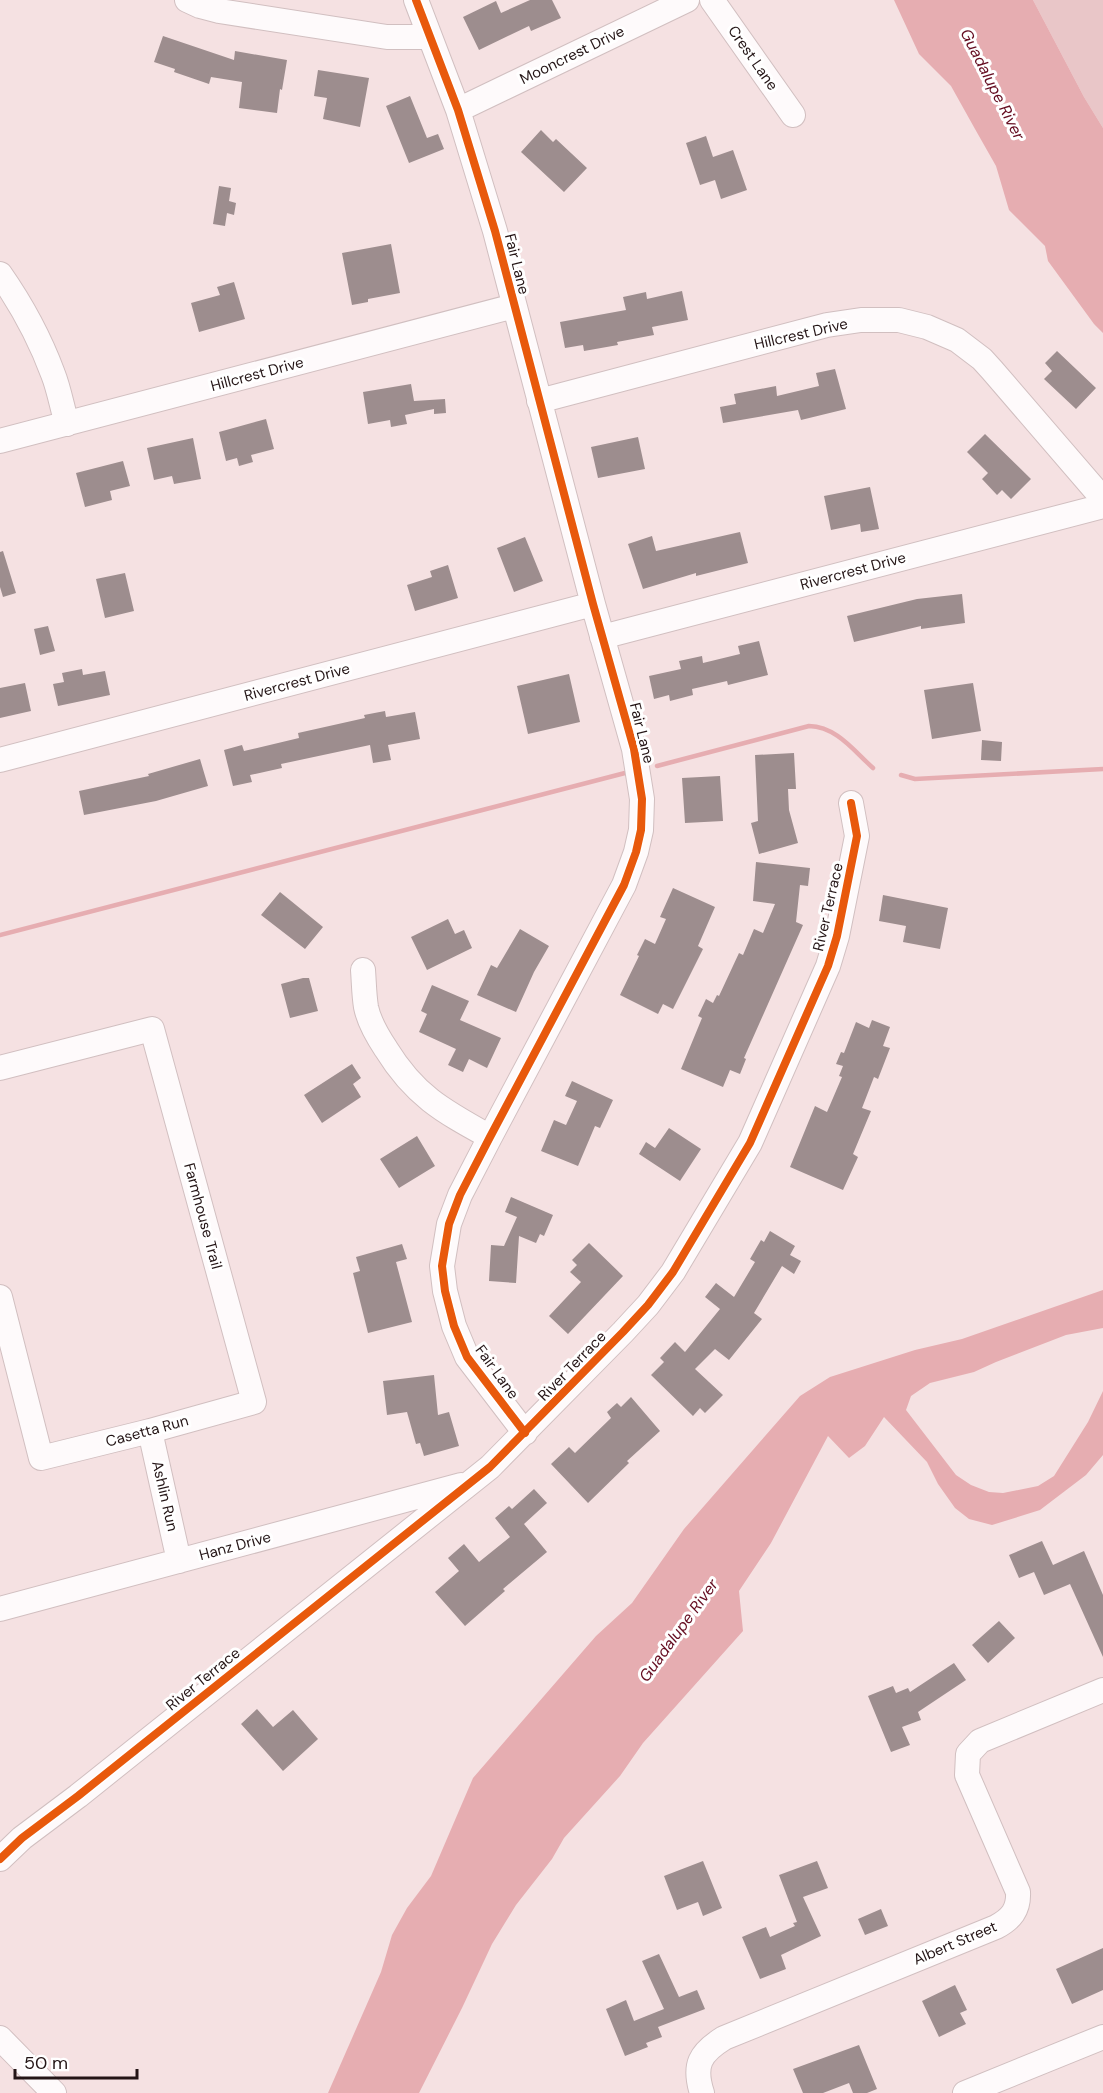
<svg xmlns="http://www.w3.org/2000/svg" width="1103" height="2093" viewBox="0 0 1103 2093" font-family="'DM Sans',sans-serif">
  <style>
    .green { fill: #e9c6c8 }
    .water { fill: #e6adb1 }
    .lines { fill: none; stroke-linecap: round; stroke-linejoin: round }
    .stream { stroke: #e6adb1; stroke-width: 4.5 }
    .building { fill: #9d8d8e }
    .minor-casing { stroke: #d1bfc0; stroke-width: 26 }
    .minor { stroke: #fefafb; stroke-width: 24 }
    .cycleway-casing { stroke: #fff; stroke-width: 11 }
    .cycleway { stroke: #e8590c; stroke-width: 8 }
    .labels { text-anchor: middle; stroke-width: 6; stroke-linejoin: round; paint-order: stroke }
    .street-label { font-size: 15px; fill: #241516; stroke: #fff }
    .water-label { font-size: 16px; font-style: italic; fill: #650d21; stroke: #fff }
  </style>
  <rect width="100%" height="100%" fill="#f5e1e2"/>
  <!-- green -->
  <path class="green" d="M1033,0H1103V128L1084,97Z"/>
  <!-- water -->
  <path class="water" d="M894,0H1033L1084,97L1103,128V333L1094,324L1048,261L1045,246L1009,210L996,166L975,129L951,86L919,54Z
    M1103,1290V1328L1066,1335L996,1362L974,1372L930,1383L911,1396L906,1410L956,1475L971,1485L989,1492L1003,1493L1038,1486L1054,1476L1088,1422L1103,1391V1455L1086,1475L1040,1510L992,1525L969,1519L955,1508L938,1484L927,1462L884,1417L865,1446L849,1458L828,1436L771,1543L739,1591L743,1631L643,1743L620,1776L564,1838L552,1859L516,1905L492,1944L462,2008L419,2093H328L381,1972L392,1935L407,1908L431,1876L473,1778L596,1636L632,1603L684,1529L800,1396L830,1377L915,1350L962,1339Z"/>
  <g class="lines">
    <!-- stream -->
    <path class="stream" d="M657,766L809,726C837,727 853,750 873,768
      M901,775L915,779L1103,769
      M0,935L625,773"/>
  </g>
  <!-- building -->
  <path class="building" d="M530,0H552L561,18L531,31L529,26L479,50L463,17L496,1L501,13Z
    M163,36L234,60L235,51L287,60L282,90L280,89L277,113L239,108L242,82L211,77L209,84L174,72L175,69L154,62Z
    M318,70L369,78L360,127L323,119L327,98L314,96Z
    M410,96L427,138L438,134L444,149L409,163L386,106Z
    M541,130L553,142L556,139L587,168L564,192L521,152Z
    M706,136L713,157L733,150L747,190L721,199L715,180L700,185L686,143Z
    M219,186L231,188L229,201L236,203L234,215L227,213L225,226L213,224Z
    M391,244L400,293L368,299V302L352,305L342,253Z
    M234,282L245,319L199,332L191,303L220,295L217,287Z
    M682,291L688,320L652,327L654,335L617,342L618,345L584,351L583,345L565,348L560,322L626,310L623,297L646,292L647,299Z
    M1057,351L1096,388L1076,409L1044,379L1052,371L1045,363Z
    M835,369L846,409L801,420L798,410L723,423L720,407L736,404L734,394L776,386L777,396L819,386L816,373Z
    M411,384L414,401L445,399L446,413L434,414V409L405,415L407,424L391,427L390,420L368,424L363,392Z
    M266,419L274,449L251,455L253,462L239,466L237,458L226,461L219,432Z
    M985,434L1031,479L1011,499L1002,490L997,495L982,479L988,473L967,452Z
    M638,437L645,469L598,478L591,447Z
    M193,438L201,479L174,484L172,476L154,480L147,448Z
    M123,461L130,486L110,491L112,500L85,507L76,473Z
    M870,487L879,529L861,532L860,524L831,530L824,496Z
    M740,532L748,563L696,576V573L643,589L628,544L652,536L656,551Z
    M525,537L543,581L514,592L497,548Z
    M3,551L16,593L3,597L0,587V552Z
    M448,565L458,598L415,611L407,585L432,577L430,571Z
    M125,573L134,611L105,618L96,579Z
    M962,594L965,623L921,629V626L854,642L847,616L917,599Z
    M48,626L55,651L40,655L34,629Z
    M759,641L768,675L728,685L727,681L692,689L693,695L670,701L669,695L654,699L649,676L681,669L679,661L702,656L703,663L740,654L738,646Z
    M82,669L83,675L105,671L110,695L58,706L53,684L64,682L62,673Z
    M569,674L580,722L528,734L517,686Z
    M25,683L31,711L0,718V688Z
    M973,683L981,731L932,739L924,690Z
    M385,711L386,717L415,712L420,739L388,745L391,760L373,763L370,745L281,764L282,768L250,775L252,782L233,786L224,750L242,745L244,751L299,738L298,733L365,718L364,715Z
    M982,740L1002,742L1001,761L981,760Z
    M794,753L796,789H788L789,810L798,843L759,854L751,823L758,821L755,755Z
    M200,759L208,786L156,801L84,815L79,791L149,776L148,774Z
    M720,776L723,821L685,823L682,778Z
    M756,862L810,868L808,886L800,885L796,922L803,925L744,1058L746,1059L740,1074L730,1070L723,1087L681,1069L702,1018L698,1016L706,999L713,1003L717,995L719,996L739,953L743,955L754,929L763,933L775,904L753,901Z
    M673,888L715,907L698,946L703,949L673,1009L663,1004L658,1014L620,995L639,956L637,955L645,939L655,944L666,919L660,917Z
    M280,892L323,927L305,949L261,915Z
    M883,895L948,908L940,949L903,942L906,926L879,921Z
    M448,919L455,934L464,930L472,948L427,970L411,937Z
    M520,929L549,946L534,972L516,1012L477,995L491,965L497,968Z
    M303,978H309L318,1011L290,1018L281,984Z
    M432,985L469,1001L460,1020L501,1038L487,1068L469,1059L463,1072L448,1065L456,1049L419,1032L427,1014L421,1011Z
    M872,1020L890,1027L883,1046L890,1048L878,1079L874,1077L862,1108L871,1111L853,1154L858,1157L843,1190L790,1167L815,1106L827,1112L842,1077L839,1076L843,1066L836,1064L841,1052L844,1053L856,1022L869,1028Z
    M352,1064L361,1078L353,1084L361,1097L322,1123L304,1095Z
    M572,1081L613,1100L600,1128L595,1126L578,1166L541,1151L554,1120L566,1125L577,1101L565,1096Z
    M669,1128L701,1149L680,1181L639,1154L646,1142L655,1148Z
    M417,1136L435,1166L399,1188L380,1159Z
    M511,1197L553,1215L544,1236L540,1234L536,1243L519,1236L516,1283L489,1281L491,1245L504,1246L517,1217L505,1212Z
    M770,1231L795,1246L790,1255L801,1261L794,1274L782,1266L754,1313L762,1319L729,1360L715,1349L695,1369L723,1395L705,1413L700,1408L693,1416L651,1375L664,1362L660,1358L675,1342L685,1352L720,1309L705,1297L716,1283L734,1297L755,1262L750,1259L761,1240L764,1242Z
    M589,1243L623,1276L568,1334L549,1316L581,1282L570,1272L577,1265L572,1260Z
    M402,1244L407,1259L396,1262L412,1322L368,1333L353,1273L360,1271L356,1257Z
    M434,1375L438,1415L449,1412L459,1446L424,1456L420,1443L416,1444L407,1412L387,1415L383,1381Z
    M631,1397L660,1431L627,1461L629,1463L588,1503L551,1464L569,1447L575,1453L611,1418L607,1412L617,1403L621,1407Z
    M534,1489L547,1503L524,1524L547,1552L503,1589L505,1591L465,1626L435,1592L459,1571L448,1558L464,1544L479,1562L510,1537L495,1518L509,1506L512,1509Z
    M1042,1541L1053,1565L1084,1551L1103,1595V1657L1070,1584L1044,1595L1034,1572L1019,1578L1009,1555Z
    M999,1621L1015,1638L988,1663L972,1645Z
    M954,1663L966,1680L918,1712L921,1720L902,1727L910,1745L891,1752L868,1696L893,1686L896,1693L908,1688L910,1692Z
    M257,1709L273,1727L293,1710L318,1739L283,1771L241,1724Z
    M703,1861L722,1908L703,1916L698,1902L677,1910L664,1876Z
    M817,1861L828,1888L803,1897L821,1936L781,1955L786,1969L760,1979L742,1937L766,1927L770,1937L795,1926L793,1923L797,1922L779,1875Z
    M881,1909L888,1926L865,1935L858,1919Z
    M1103,1948V1990L1072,2004L1056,1969Z
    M659,1954L679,1997L697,1990L705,2009L658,2027L662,2037L646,2043L648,2047L625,2056L606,2009L626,2000L634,2021L664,2009L642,1961Z
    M955,1985L967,2010L960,2013L966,2024L939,2037L922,2001Z
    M859,2045L877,2089L867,2093H853L849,2083L823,2093H803L793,2069Z"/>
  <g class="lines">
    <!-- minor casing -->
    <g class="minor-casing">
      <path id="minor" d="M187,0L200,6L219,11L387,37H430
        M416,0L458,110L495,231L593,604L634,749L642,799L641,830L636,852L624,885L490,1137L460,1195L449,1224L442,1266L445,1291L454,1326L467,1357L525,1433
        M712,0L793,115
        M458,110L687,0
        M0,274C21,304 40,339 53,374C59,389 62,407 67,424
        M539,401L827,325L861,320H899L927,327L957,340L982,359L992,370L1103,499
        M0,441L514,306
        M602,637L1103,506
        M0,760L593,604
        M363,970C364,983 364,995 366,1007C369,1022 378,1037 386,1049C415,1096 443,1111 490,1137
        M0,1068L152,1029L254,1402L150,1431L41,1458L0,1297
        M150,1431L179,1561
        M0,1609L461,1485
        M0,1859L22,1838L78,1796L490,1467L623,1332L648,1305L673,1272L750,1143L828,966L837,936L857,836L851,803
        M0,2038L54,2093
        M702,2093C693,2065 700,2053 724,2038L996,1927C1011,1919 1019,1910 1018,1892L967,1775L968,1754L980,1741L1103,1690
        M965,2093L1103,2037"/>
    </g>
    <!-- minor -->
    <use href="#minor" class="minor"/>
    <!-- cycleway casing -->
    <g class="cycleway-casing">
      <path id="cycleway" d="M416,0L458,110L495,231L593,604L634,749L642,799L641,830L636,852L624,885L490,1137L460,1195L449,1224L442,1266L445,1291L454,1326L467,1357L525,1433
        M0,1859L22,1838L78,1796L490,1467L623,1332L648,1305L673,1272L750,1143L828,966L837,936L857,836L851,803"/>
    </g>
    <!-- cycleway -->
    <use href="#cycleway" class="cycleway"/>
  </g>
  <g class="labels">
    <!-- street labels -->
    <g class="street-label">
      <text transform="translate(572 55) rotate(-26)" y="5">Mooncrest Drive</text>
      <text transform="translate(753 58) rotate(55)" y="5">Crest Lane</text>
      <text transform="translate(517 264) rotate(76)" y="5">Fair Lane</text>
      <text transform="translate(801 334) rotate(-13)" y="5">Hillcrest Drive</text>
      <text transform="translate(257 374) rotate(-15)" y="5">Hillcrest Drive</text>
      <text transform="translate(853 571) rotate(-15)" y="5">Rivercrest Drive</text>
      <text transform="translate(297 682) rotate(-15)" y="5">Rivercrest Drive</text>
      <text transform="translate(642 733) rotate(76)" y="5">Fair Lane</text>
      <text transform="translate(828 907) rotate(-77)" y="5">River Terrace</text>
      <text transform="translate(203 1216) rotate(75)" y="5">Farmhouse Trail</text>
      <text transform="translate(572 1366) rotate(-46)" y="5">River Terrace</text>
      <text transform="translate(497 1372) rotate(54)" y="5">Fair Lane</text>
      <text transform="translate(147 1431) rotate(-15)" y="5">Casetta Run</text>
      <text transform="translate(165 1496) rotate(77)" y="5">Ashlin Run</text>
      <text transform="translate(235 1546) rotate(-15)" y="5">Hanz Drive</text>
      <text transform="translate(203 1679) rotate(-39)" y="5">River Terrace</text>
      <text transform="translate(955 1943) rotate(-23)" y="5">Albert Street</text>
    </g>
    <!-- water labels -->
    <g class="water-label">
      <text transform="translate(993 84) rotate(63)" y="6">Guadalupe River</text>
      <text transform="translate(678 1630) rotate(-54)" y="6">Guadalupe River</text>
    </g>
  </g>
  <!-- scale -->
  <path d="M15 2069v9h122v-9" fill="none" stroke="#241516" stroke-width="3"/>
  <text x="24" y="2069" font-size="18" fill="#241516" stroke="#ffffff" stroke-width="4.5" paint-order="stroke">50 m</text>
</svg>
